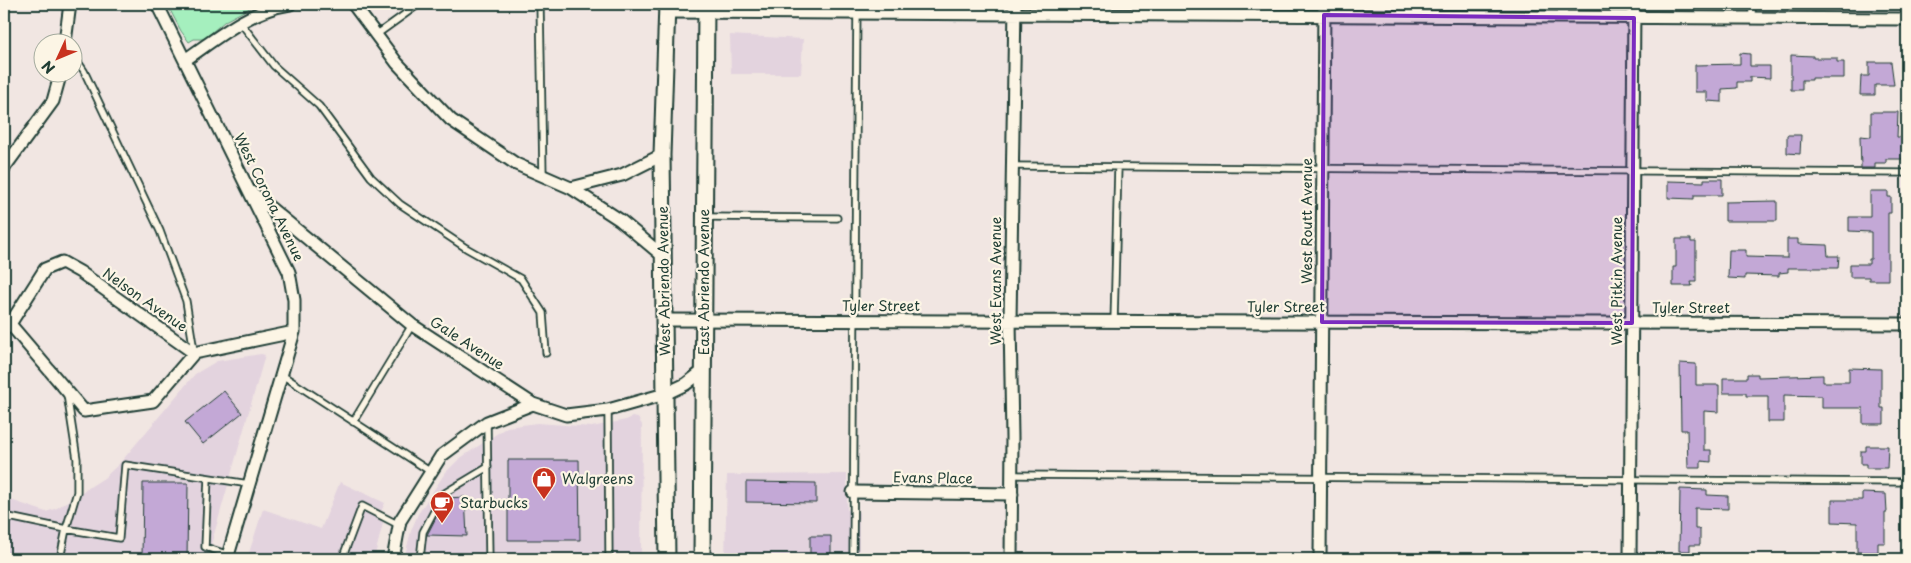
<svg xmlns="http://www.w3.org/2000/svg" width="1911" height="563" viewBox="0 0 1911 563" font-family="'Playpen Sans',sans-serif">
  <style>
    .built { fill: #e3d3de }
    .green { fill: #a5efbe; stroke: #629679 }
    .building { fill: #c3a8d6; stroke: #1f3d34 }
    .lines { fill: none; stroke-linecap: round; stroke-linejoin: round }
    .lane-casing { stroke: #1f3d34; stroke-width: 9 }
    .street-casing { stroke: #1f3d34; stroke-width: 15 }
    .secondary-casing { stroke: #1f3d34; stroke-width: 19 }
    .lane { stroke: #fcf5e5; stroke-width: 5.5 }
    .street { stroke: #fcf5e5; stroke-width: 11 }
    .secondary { stroke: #fcf5e5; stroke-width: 15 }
    .marked { fill: #7b2cbf; fill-opacity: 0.2; stroke: #7b2cbf; stroke-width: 4; stroke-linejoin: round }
    .labels { text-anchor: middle; stroke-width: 4.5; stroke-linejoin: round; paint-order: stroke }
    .street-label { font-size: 14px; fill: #1f3d34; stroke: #fcf5e5 }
    .poi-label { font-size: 14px; fill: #1f3d34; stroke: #fcf5e5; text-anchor: start }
  </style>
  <rect width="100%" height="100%" fill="#f1e6e2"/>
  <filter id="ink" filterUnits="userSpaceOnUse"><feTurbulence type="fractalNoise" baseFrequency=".02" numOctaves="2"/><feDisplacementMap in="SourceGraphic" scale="10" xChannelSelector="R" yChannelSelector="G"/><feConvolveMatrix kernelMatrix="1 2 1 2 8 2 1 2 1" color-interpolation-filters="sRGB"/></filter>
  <g filter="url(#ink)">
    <!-- built -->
    <path class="built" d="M730,35L803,39L801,74H731Z
      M261,354L265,355L207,559H4V501L5,498L46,512L57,508L104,478L120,463L195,374L217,361Z
      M632,417L638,418L642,425L641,559H404L411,531L418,514L445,473L459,459L507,427L537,423L592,427L626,420Z
      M847,474V510H859V559H725L727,475Z
      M340,482L385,503L379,516L383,523L374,559H247L263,509L321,529Z"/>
    <!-- green -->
    <path class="green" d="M167,4H257L225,21L204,39H194L189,42L181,31Z"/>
    <!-- building -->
    <path class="building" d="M1740,53L1750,54V66H1770V78L1750,77V82H1737V88L1722,89V102L1707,101V92H1695V65L1740,64Z
      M1791,55L1813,56V58H1837V62H1844V78H1812V80H1802V90H1791Z
      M1869,62H1891L1894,85H1875V95H1860L1861,76H1869Z
      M1871,112H1898L1897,137H1907V159H1886V163H1875V168H1861L1860,136L1871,137Z
      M1787,135H1801L1800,154L1787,153Z
      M1704,179H1722V195H1694V199L1668,198V181L1704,182Z
      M1870,191H1888V197H1891V213H1888V280H1869V277H1850V264H1869V259H1871V232L1849,231V217H1870Z
      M1777,201V221H1725V202Z
      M1676,239H1691V242H1696V282H1691L1692,286H1673V267H1676Z
      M1787,239H1798V244L1827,245L1828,256H1839L1838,268H1788V272L1779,273V276L1745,275V279L1728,278L1729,250H1746V257L1787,258Z
      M1680,363L1696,364V385H1719V412L1704,411V450H1711V462L1701,461V468H1688L1687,430H1681Z
      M1849,368L1881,369V408H1884V424H1863V408H1822V396L1784,395V422H1768V396H1746V393H1723V378H1747V374H1758V377L1823,375V382H1849Z
      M224,391L242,413L203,444L185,422Z
      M1866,446H1888L1887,468H1866V464H1861V451H1866Z
      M508,460H579L580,540H508Z
      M746,482L816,483V503L746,502Z
      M143,483H188L187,559H142Z
      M1680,489L1707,490V495L1728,496V509L1695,508V529H1700V545H1690V551H1679Z
      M1862,493L1886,494L1887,512H1885V543H1878V552H1857V523L1832,522V500H1862Z
      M465,497L467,536L427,535L446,498Z
      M810,536H831V559H810Z"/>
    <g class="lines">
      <!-- lane casing -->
      <g class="lane-casing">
        <path id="lane" d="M540,4L543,176
          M755,12V4
          M1752,18V4
          M240,22L274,66L319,106L371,177L400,204L466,248L521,279L543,313L546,353
          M376,35L419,4
          M72,53L84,71L160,231L186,301L194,351
          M1013,166L1907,173
          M704,217L837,218
          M1114,322L1118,167
          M282,375L431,472
          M67,394L77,459V492L66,529L119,538L125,465L249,484
          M608,410L609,559
          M353,422L412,325
          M487,422L489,559
          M1012,475L1907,482
          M208,478L205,547L229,555
          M4,524L9,517L66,529L60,559
          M393,557L425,559
          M342,559L362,506L399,525
          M420,559L423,532L443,494L488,467
          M853,559L857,4"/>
      </g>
      <!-- street casing -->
      <g class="street-casing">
        <path id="street" d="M157,4L289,272L294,300V332L227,559
          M353,4L397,63L451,120L516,164L571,188L620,220L663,256
          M666,12L1907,19
          M65,42L70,4
          M185,60C217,38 250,10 290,4
          M4,168L53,101L61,72
          M571,188L622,175L662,155
          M251,192L412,325L533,404L566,415L608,410L665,394L686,384L704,370
          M4,320L10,324L84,411L153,401L194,353
          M665,320L1907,324
          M10,324L45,269L62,262L80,272L194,353L294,332
          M853,492L1012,494
          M393,559L400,521L441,456L487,422L533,404
          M1011,559L1012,438L1010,321L1015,4
          M1320,559L1324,4
          M1630,559L1634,4"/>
      </g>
      <!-- secondary casing -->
      <g class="secondary-casing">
        <path id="secondary" d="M667,4L662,155L667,559
          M702,559L706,4"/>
      </g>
      <!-- lane -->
      <use href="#lane" class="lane"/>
      <!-- street -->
      <use href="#street" class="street"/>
      <!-- secondary -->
      <use href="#secondary" class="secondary"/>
    </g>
  </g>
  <!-- marked area -->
  <path class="marked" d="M1324,15L1634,18L1632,323L1322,322Z"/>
  <!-- icons -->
  <defs>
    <g id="shop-pin" transform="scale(1.25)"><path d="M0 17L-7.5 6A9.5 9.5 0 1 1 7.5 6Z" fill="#c8321e" stroke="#fcf5e5"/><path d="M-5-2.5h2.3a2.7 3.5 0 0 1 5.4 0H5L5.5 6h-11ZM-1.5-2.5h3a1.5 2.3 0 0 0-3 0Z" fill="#fff"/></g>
    <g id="cafe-pin" transform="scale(1.25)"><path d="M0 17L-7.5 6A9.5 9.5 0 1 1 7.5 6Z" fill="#c8321e" stroke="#fcf5e5"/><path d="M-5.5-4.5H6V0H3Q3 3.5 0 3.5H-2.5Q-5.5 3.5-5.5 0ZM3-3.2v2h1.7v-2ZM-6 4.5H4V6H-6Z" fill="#fff"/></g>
  </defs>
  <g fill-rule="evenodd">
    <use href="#shop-pin" x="544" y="479"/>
    <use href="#cafe-pin" x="442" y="503"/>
  </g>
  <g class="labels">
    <!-- street labels -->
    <g class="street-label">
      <text transform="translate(269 197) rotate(64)" y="5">West Corona Avenue</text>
      <text transform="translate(1307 221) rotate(-90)" y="5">West Routt Avenue</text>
      <text transform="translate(664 281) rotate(-91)" y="5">West Abriendo Avenue</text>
      <text transform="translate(996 281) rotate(-90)" y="5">West Evans Avenue</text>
      <text transform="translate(1617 281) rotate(-90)" y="5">West Pitkin Avenue</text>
      <text transform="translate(704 282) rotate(-90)" y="5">East Abriendo Avenue</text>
      <text transform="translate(145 300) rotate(35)" y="5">Nelson Avenue</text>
      <text x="881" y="311">Tyler Street</text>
      <text x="1286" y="312">Tyler Street</text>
      <text x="1691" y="313">Tyler Street</text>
      <text transform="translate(467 343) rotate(33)" y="5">Gale Avenue</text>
      <text transform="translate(933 478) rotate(1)" y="5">Evans Place</text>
    </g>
    <!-- poi labels -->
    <g class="poi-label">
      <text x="562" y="484">Walgreens</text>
      <text x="460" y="508">Starbucks</text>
    </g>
  </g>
  <!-- margin -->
  <rect width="1911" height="563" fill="none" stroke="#fcf5e5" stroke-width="20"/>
  <rect x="10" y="10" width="1891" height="543" fill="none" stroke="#1f3d34" stroke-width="2" filter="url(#ink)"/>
  <!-- north arrow -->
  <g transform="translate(58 58) rotate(226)"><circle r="24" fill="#fcf5e5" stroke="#a4ab9e"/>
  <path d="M0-4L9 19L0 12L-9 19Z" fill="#c8321e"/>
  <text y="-8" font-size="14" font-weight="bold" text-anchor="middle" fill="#1f3d34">N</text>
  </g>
</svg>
